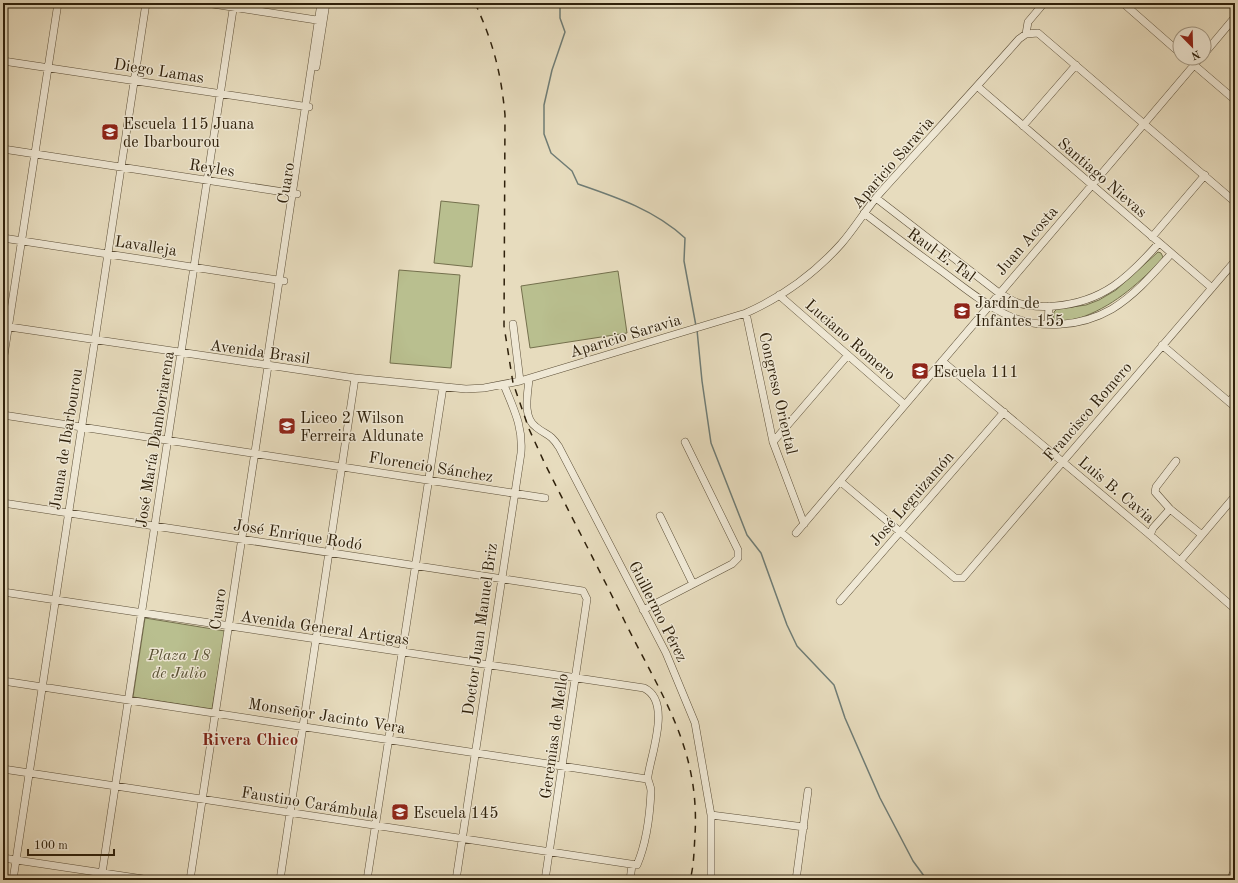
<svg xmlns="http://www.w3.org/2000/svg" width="1238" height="883" viewBox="0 0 1238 883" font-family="'Old Standard TT',serif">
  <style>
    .green { fill: #b9bf8f; stroke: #74704d }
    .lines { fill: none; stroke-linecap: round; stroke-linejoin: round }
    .stream { stroke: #6f7c75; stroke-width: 1.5 }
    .minor-casing { stroke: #5c4f38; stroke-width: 8 }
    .minor { stroke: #efe8d5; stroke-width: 7 }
    .rail { stroke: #2e200b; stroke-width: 1.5; stroke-dasharray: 7 7; stroke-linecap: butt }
    .labels { text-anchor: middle; stroke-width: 3; stroke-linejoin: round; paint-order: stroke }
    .street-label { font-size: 16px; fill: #2e200b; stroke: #efe8d5 }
    .poi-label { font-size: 16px; fill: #2e200b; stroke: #efe8d5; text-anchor: start }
    .park-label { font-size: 16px; font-style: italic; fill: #585033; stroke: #efe8d5 }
    .neighbourhood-label { font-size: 17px; font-weight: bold; fill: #7a1f14; stroke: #efe8d5 }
  </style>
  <rect width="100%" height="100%" fill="#e7dcbe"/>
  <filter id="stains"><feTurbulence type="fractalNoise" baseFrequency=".005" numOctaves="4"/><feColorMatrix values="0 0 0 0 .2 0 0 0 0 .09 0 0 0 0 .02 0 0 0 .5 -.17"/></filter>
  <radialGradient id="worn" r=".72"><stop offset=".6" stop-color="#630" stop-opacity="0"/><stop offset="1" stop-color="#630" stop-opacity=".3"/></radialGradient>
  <!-- green -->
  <path class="green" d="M441,201L479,205L472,267L434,263Z
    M1158,252L1161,253L1163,257L1161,261C1135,286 1113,307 1077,319C1069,321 1061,324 1053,320L1054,312L1057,309L1086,305L1099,300L1116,290Z
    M399,270L460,275L451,368L390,363Z
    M618,271L627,333L530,348L521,286Z
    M145,618L225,631L212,709L133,697Z"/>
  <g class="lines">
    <!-- stream -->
    <path class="stream" d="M560,3V18L565,32L552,70L544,105V134L551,153L572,171L578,184C616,197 655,210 685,238L684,261L696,326
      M697,330L702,381L711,443L747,535L761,553L787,625L797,646L834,685L845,718L880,798L913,861L927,880"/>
    <!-- minor casing -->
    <g class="minor-casing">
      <path id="minor" d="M206,3L323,21
        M1123,3L1180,53
        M1026,34L1028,22L1044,3
        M1204,54L1235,17
        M1186,58L1235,100
        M3,61L309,107
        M316,67L326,3
        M977,86L1212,288
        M1023,126L1076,65
        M3,149L297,194
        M876,198L999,293C1005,296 1012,301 1018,303C1030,307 1043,307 1055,306C1103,302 1128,278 1159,243
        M864,213C889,232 914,251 939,269C961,285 982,303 1007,315C1039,330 1081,327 1112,309C1135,295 1153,274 1171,254
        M1152,237L1205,175
        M3,238L284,281
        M779,295L904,404
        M746,313L773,442L804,524
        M513,324L520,381
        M1048,324L1049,306
        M3,326L355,378L466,389L484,388L520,381L746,313C782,297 815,273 841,244C855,228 866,209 880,193C926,142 973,91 1019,39L1026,34L1038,33L1235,202
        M1162,345L1235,407
        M942,361L1150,535L1235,609
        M3,362L58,3
        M529,379C528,393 522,417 536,427C547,436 550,433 559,447L666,653L695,723L711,815V880
        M1229,402L1235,395
        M3,415L545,498
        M773,442L848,355
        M1176,461L1156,487L1155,492L1170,509L1202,535
        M841,482L955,578H963L1235,261
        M3,503L583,591L587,599L545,880
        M660,516L693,584
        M796,533L1200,58
        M1150,535L1153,528L1170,509
        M1180,561L1235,496
        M3,592L644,688C672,701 651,754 648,776C647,781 651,785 651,791C650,813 646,844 637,865L3,769
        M840,601L1004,412
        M643,610L732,564L738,558V550L685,442
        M3,681L647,779
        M711,815L804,827
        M3,858L150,880
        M13,880L146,3
        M101,880L234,3
        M190,880L268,366L267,361L321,3
        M280,880L355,378
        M367,880L443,387
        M456,880L521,453C523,426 514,410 504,385
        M630,880L632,865
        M796,880L808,791
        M1230,880L1235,870"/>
    </g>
    <!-- minor -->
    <use href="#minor" class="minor"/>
    <!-- rail -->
    <path class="rail" d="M475,3C493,42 501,72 505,115L504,326L513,383L529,429L545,464C572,518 600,571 627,626C663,698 700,750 695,835C694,850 694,866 690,880"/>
  </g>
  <!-- icons -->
  <defs>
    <g id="school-square" transform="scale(0.9)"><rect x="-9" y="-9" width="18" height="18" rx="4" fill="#8f2418" stroke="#efe8d5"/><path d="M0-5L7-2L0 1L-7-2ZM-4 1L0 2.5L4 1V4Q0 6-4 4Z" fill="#fff"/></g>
  </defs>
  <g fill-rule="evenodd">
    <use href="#school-square" x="110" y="132"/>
    <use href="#school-square" x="962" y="311"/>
    <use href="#school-square" x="920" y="371"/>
    <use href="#school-square" x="287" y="426"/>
    <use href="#school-square" x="400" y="812"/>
  </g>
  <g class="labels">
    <!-- street labels -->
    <g class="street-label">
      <text transform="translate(159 70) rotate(9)" y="6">Diego Lamas</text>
      <text transform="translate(892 162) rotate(-49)" y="6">Aparicio Saravia</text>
      <text transform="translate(212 167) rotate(9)" y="6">Reyles</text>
      <text transform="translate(1103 177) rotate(41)" y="6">Santiago Nievas</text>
      <text transform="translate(285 183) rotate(-81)" y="6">Cuaro</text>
      <text transform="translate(1026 240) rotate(-49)" y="6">Juan Acosta</text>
      <text transform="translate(146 245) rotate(9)" y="6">Lavalleja</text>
      <text transform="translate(942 254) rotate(36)" y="6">Raul E. Tal</text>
      <text transform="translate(625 335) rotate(-17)" y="6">Aparicio Saravia</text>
      <text transform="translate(851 339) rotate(41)" y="6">Luciano Romero</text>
      <text transform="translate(260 351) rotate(8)" y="6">Avenida Brasil</text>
      <text transform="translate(779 393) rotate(77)" y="6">Congreso Oriental</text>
      <text transform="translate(1087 411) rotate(-49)" y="6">Francisco Romero</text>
      <text transform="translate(65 439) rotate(-81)" y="6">Juana de Ibarbourou</text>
      <text transform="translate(154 439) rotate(-81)" y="6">José María Damboriarena</text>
      <text transform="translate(431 466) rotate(9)" y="6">Florencio Sánchez</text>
      <text transform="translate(1117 489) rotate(40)" y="6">Luis B. Cavia</text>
      <text transform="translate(911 498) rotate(-49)" y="6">José Leguizamón</text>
      <text transform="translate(298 534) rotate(9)" y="6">José Enrique Rodó</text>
      <text transform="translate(217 609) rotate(-82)" y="6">Cuaro</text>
      <text transform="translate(659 611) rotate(63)" y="6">Guillermo Pérez</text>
      <text transform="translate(325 627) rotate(8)" y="6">Avenida General Artigas</text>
      <text transform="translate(479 629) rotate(-82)" y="6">Doctor Juan Manuel Briz</text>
      <text transform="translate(327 715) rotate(9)" y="6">Monseñor Jacinto Vera</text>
      <text transform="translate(553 736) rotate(-82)" y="6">Geremias de Mello</text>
      <text transform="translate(310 802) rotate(9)" y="6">Faustino Carámbula</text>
    </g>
    <!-- poi labels -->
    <g class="poi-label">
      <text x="123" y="129">Escuela 115 Juana<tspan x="123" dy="18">de Ibarbourou</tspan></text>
      <text x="975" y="308">Jardín de<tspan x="975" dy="18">Infantes 155</tspan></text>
      <text x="933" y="377">Escuela 111</text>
      <text x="300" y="423">Liceo 2 Wilson<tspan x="300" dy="18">Ferreira Aldunate</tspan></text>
      <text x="413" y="818">Escuela 145</text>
    </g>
    <!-- park labels -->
    <g class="park-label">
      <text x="179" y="660">Plaza 18<tspan x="179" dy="18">de Julio</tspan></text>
    </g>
    <!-- neighbourhood labels -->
    <g class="neighbourhood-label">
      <text x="250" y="745">Rivera Chico</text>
    </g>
  </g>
  <!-- margin -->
  <rect width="1238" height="883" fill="none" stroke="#e7dcbe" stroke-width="16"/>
  <rect x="4" y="4" width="1230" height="875" fill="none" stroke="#2e200b" stroke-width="2"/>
  <rect x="8" y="8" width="1222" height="867" fill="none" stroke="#2e200b"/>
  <!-- north arrow -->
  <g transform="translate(1192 46) rotate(157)"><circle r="19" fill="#efe8d5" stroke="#a29884"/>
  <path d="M0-3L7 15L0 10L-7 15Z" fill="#8f2418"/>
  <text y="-6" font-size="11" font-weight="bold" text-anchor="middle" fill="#2e200b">N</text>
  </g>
  <!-- scale -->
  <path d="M28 849v6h86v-6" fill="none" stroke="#2e200b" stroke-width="2"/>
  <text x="34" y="849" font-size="12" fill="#2e200b" stroke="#efe8d5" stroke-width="3" paint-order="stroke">100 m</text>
  <rect width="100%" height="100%" filter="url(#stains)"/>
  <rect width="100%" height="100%" fill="url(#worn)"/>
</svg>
